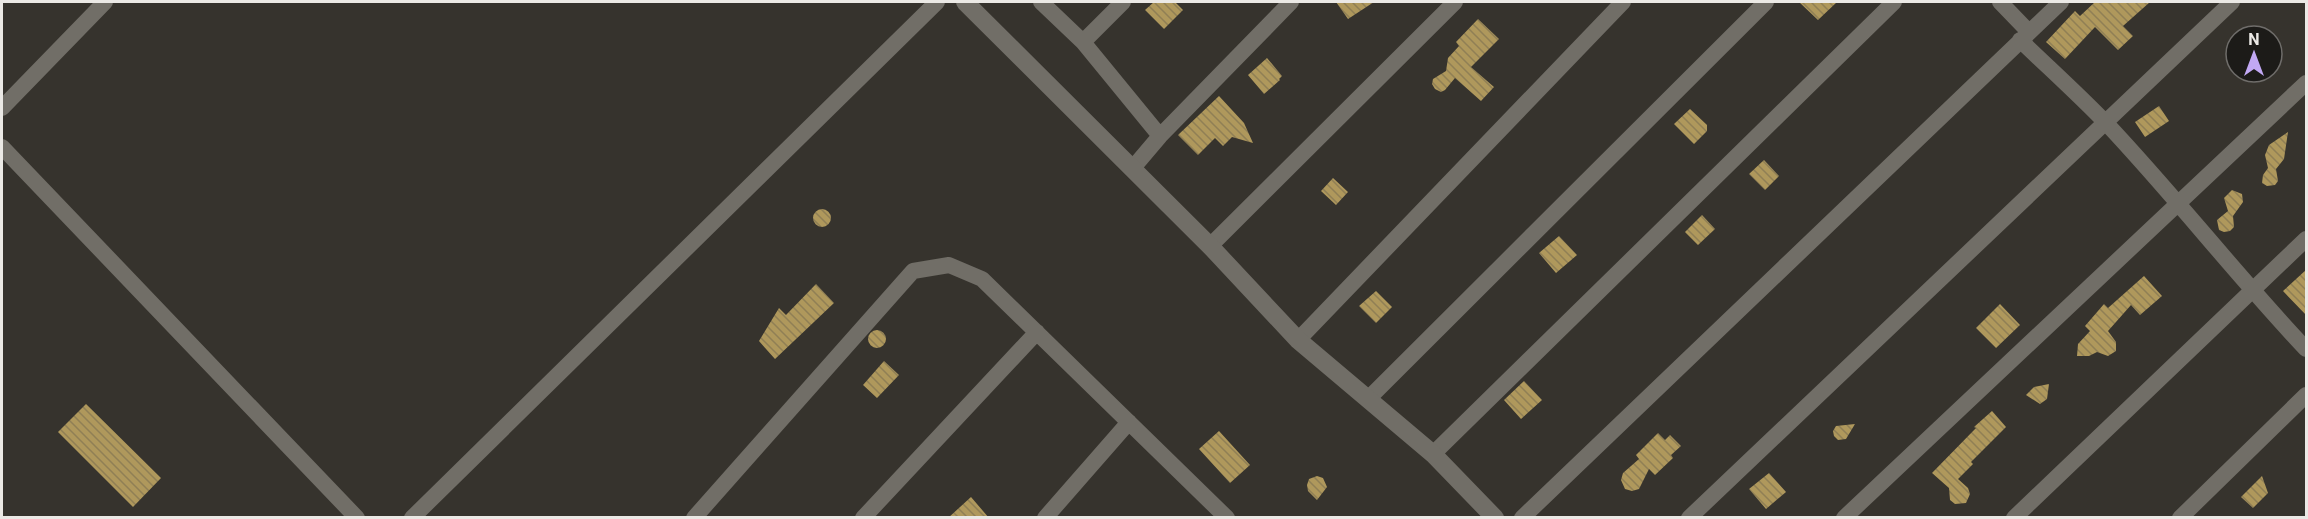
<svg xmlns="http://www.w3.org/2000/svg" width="2308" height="519" viewBox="0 0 2308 519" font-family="Roboto,sans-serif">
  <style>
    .building { fill: url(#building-back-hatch) }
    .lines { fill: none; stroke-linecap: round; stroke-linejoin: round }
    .street { stroke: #716e67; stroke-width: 16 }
    .secondary { stroke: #716e67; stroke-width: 18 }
  </style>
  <defs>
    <pattern id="building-back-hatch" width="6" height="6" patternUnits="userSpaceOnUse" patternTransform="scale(1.5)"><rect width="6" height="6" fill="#af985c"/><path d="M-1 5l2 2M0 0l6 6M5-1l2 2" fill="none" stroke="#907f55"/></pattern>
  </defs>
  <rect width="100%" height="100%" fill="#36332d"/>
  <!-- building -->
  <path class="building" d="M1154,2H1175L1183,10L1164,29L1145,10Z
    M1336,2H1374L1348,19Z
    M1799,2H1837L1818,20Z
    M2095,2H2150L2123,26L2133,36L2118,50L2095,27L2065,59L2046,42L2075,11L2080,16Z
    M1478,19L1499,39L1471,67L1494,87L1481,101L1455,78L1445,90L1441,92L1435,89L1432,84L1433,79L1446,71L1448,58L1459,46L1456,42Z
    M1267,58L1282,76L1279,79L1280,80L1264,94L1248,75Z
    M1219,96L1244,123L1253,143L1232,137L1223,146L1215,138L1198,155L1178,135Z
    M2159,106L2169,121L2145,137L2135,122Z
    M1690,109L1707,125V131L1694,144L1674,124Z
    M2288,132L2284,159L2276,169L2278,181L2275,185L2267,186L2262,183L2263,175L2268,168L2265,155L2269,145Z
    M1764,160L1779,176L1765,190L1749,174Z
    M1333,178L1348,192L1336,205L1321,191Z
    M2232,190L2242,194L2243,202L2233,216L2234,227L2230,231L2224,232L2219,230L2217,220L2228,211L2224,198Z
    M813 218a9 9 0 1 1 18 0a9 9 0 1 1-18 0Z
    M1702,215L1715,229L1698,245L1685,232Z
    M1559,236L1577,255L1556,273L1539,253Z
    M2307,269V316L2283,291Z
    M2144,276L2162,296L2140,315L2131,305L2108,331L2116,342V351L2108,356L2097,352L2089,356H2077L2078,344L2090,331L2085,326L2104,304L2108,308Z
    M816,284L834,303L775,359L759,341L779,308L786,315Z
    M1376,291L1392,307L1376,323L1359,306Z
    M2000,304L2020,325L1996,348L1976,328Z
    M868 339a9 9 0 1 1 18 0a9 9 0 1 1-18 0Z
    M884,361L899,375L877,398L863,385Z
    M1524,381L1542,400L1521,419L1504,400Z
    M2049,384L2047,399L2040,404L2026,395L2034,387Z
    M86,404L161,478L133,507L58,432Z
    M1992,411L2006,427L1971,462L1973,464L1958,479L1968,488L1970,494L1966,503L1955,504L1950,500L1949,488L1932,473L1976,428L1974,427Z
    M1855,424L1846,439L1838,440L1834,436L1833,431L1836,426Z
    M1219,431L1250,465L1230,483L1199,449Z
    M1658,433L1665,440L1670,435L1681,446L1671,455L1673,458L1655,475L1649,469L1639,489L1632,491L1625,489L1621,480L1623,473L1639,459L1636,455Z
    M1769,473L1786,492L1766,509L1749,489Z
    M1317,476L1323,478L1327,487L1317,500L1308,491L1307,485L1309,479Z
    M2262,476L2268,493L2253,508L2241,497Z
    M971,497L989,518H948Z"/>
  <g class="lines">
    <!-- street -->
    <path class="street" d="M1041,2L1083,42L1160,136
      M2000,2L2029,32
      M2020,40C2049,68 2078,94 2106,123C2175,196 2237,276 2306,349
      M1083,42L1123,2
      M2,108L105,2
      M2,147L357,518
      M1132,169L1160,136L1291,2
      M1210,246L1455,2
      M1298,340L1623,2
      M1368,399L1766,2
      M1433,454L1894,2
      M412,518L937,2
      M694,518L913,271L949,265L982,279L1227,518
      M863,518L1037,332
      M1045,518L1129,422
      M1522,518L2061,2
      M1689,518L2232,2
      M1844,518L2306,83
      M2014,518L2306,239
      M2180,518L2306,395"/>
    <!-- secondary -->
    <path class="secondary" d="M965,2L1210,246L1298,340L1433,454L1495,518"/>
  </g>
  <!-- border -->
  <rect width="2308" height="519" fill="none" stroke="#ebe9e5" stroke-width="6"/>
  <!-- north arrow -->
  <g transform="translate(2254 54)"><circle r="28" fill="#1c1b18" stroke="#6f6d6a" stroke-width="1.5"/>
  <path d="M0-4.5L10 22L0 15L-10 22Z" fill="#c1a8f3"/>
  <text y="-9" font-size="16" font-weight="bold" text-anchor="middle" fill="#ebe9e5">N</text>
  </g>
</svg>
